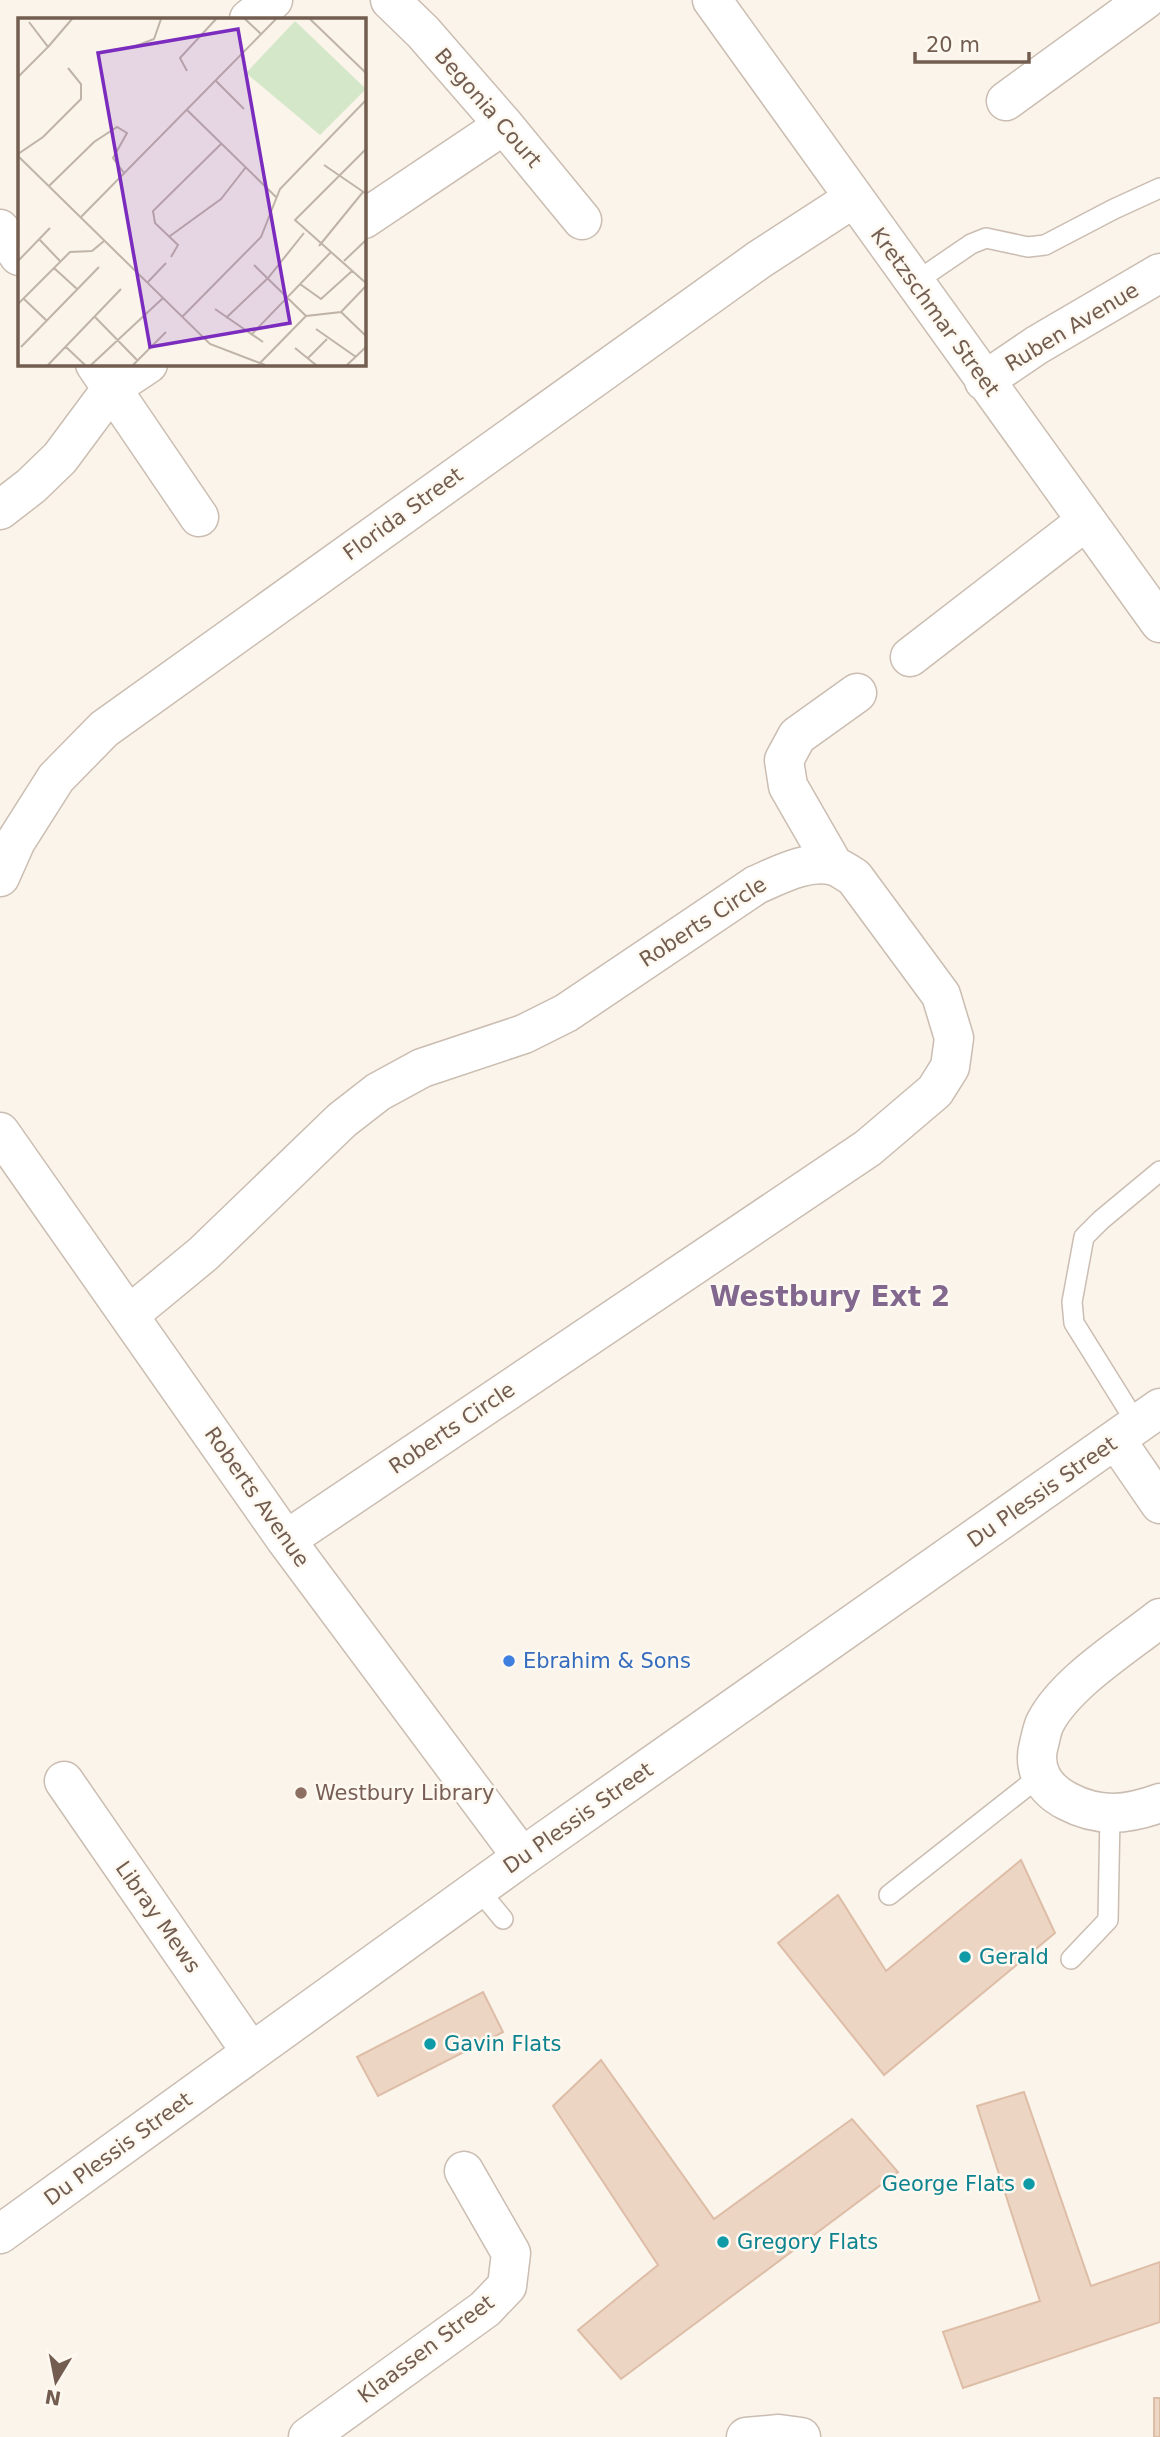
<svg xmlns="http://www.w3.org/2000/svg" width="1160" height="2437" viewBox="0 0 1160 2437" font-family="'DejaVu Sans',sans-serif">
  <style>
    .building { fill: #edd5c4; stroke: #debda7; stroke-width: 2 }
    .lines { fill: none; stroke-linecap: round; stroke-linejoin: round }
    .lane-casing { stroke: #cbbdb1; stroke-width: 22 }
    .street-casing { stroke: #cbbdb1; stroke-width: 41 }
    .lane { stroke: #fff; stroke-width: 19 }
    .street { stroke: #fff; stroke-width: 38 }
    .shop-dot { fill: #3f7fe0; stroke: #fdf8f0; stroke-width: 2.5 }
    .education-dot { fill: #8d6e63; stroke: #fdf8f0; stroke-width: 2.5 }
    .culture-dot { fill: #0f9aa8; stroke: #fdf8f0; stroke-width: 2.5 }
    .labels { text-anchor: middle; stroke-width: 5; stroke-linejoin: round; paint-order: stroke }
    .street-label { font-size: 21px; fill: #725d50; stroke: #fdf8f0 }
    .shop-label { font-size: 21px; fill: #366cbe; stroke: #fdf8f0; text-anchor: start }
    .education-label { font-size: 21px; fill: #785e54; stroke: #fdf8f0; text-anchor: start }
    .culture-label { font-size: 21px; fill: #0d838f; stroke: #fdf8f0; text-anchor: start }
    .district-label { font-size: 28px; font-weight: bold; fill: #82688e; stroke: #fdf8f0 }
    .inset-road { fill: none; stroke: #c0b3a7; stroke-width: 2 }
    .view { fill: #7b2cbf; fill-opacity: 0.15; stroke: #7b2cbf; stroke-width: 3.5 }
    .inset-edge { fill: none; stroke: #725d50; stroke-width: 3.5 }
  </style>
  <rect width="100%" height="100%" fill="#faf4ea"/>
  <!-- building -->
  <path class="building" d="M1021,1860L1055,1933L884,2075L778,1943L838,1895L886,1971Z
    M483,1992L503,2032L378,2096L357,2057Z
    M601,2060L714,2219L852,2119L898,2172L621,2379L578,2330L658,2265L553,2106Z
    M1024,2092L1091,2286L1160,2262V2322L963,2388L943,2332L1040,2301L977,2106Z
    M1154,2398H1160V2437H1154Z"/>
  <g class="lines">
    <!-- lane casing -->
    <g class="lane-casing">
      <path id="lane" d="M914,283L971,244L986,238L1028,247L1045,245L1114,209L1160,188
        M1137,1424L1074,1323L1072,1302L1084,1237L1101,1220L1160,1171
        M478,1889L503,1919
        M889,1895L1040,1776
        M1071,1959L1108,1920L1110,1815"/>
    </g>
    <!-- street casing -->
    <g class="street-casing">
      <path id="street" d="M390,0L423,32L504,125L582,220
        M712,0L1160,623
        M249,19L273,0
        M1006,101L1145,0
        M364,219L504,125
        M0,229L19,256
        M95,364L199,517
        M984,381L1037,345L1160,273
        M0,510L31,486L60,458L112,388L148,364
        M910,657L1086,521
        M834,866L788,786L784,760L797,736L857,693
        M0,877L16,841L56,778L104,729L760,259L854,198
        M0,1132L286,1540L522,1857
        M129,1315L203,1254L342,1120L378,1092L422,1068L524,1034L566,1013L756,885C779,875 808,859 834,866C841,868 848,874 854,877L941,995L954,1038L950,1067L935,1091L868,1148L286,1540
        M1116,1440L1160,1504
        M1160,1618C1125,1646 1065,1683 1045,1723C1042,1729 1041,1737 1039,1744C1032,1769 1044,1789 1067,1801C1099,1818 1127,1815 1160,1803
        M64,1781L251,2052
        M0,2234L522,1857L1160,1408
        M308,2437L485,2309L507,2286L511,2253L464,2171
        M746,2437L779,2434L801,2437"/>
    </g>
    <!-- lane -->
    <use href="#lane" class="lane"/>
    <!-- street -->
    <use href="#street" class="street"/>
  </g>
  <!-- markers -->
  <circle class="shop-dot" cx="509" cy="1661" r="7"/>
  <circle class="education-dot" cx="301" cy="1793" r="7"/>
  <g class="culture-dot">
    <circle cx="965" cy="1957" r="7"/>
    <circle cx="430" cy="2044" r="7"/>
    <circle cx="1029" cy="2184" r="7"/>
    <circle cx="723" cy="2242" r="7"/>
  </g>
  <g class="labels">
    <!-- street labels -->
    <g class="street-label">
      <text transform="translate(488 108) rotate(49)" y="7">Begonia Court</text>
      <text transform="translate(935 312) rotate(54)" y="7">Kretzschmar Street</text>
      <text transform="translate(1072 327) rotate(-31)" y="7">Ruben Avenue</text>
      <text transform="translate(403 514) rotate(-36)" y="7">Florida Street</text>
      <text transform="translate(703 922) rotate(-33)" y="7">Roberts Circle</text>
      <text transform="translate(452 1428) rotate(-34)" y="7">Roberts Circle</text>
      <text transform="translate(1042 1492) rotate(-35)" y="7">Du Plessis Street</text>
      <text transform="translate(257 1497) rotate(55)" y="7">Roberts Avenue</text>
      <text transform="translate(578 1818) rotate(-35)" y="7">Du Plessis Street</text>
      <text transform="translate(158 1917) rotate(55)" y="7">Libray Mews</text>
      <text transform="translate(118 2149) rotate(-36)" y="7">Du Plessis Street</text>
      <text transform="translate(426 2349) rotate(-37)" y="7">Klaassen Street</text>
    </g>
    <!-- shop labels -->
    <g class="shop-label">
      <text x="523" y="1668">Ebrahim &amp; Sons</text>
    </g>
    <!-- education labels -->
    <g class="education-label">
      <text x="315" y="1800">Westbury Library</text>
    </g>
    <!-- culture labels -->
    <g class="culture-label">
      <text x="979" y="1964">Gerald</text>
      <text x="444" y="2051">Gavin Flats</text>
      <text x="1015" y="2191" text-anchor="end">George Flats</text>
      <text x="737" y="2249">Gregory Flats</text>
    </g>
    <!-- district labels -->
    <g class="district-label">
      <text x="830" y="1306">Westbury Ext 2</text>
    </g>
  </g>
  <!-- overview -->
  <g transform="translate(18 18)">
    <rect width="348" height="348" fill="#faf4ea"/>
    <path d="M277,3L348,71L302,117L228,55Z" fill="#d5e7c9"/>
    <path class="inset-road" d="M227,1L243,16M292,1L349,56M118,28L136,21L143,1M30,29L54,1M169,53L162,40L198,1M0,59L30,29L11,4M197,62L226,91M169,92L258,179M349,130L277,202L349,266M0,136L25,119L63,81V66L50,50M0,138L192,326L247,347M306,147L347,175M31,168L76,124L99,109L109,115L95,140L106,155M63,199L258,1M152,218L203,181L228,149M21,221L42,243M301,228L345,174M153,239L160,227L137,205L135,193L204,125M0,243L32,210M326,243L349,221M236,247L288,298M36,250L59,271M129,265L148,245M282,266L303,281L334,253M6,281L28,302M0,286L52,234L74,233L86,223M197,291L245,324M323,294L349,319M77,299L120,343M164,299L243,219L262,171L349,81M208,300L250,260L286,215M298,311L338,339M233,317L313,234M3,329L81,249M48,329L67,347M277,330L298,347M290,340L309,321M30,347L103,271M73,347L145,280M115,347L148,314M240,347L288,298L323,294L349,267M329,347L349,328"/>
    <path class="view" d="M220,11L272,305L132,329L80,35Z"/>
    <rect width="348" height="348" class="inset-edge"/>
  </g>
  <!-- north arrow -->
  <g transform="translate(56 2381) rotate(190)" stroke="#fdf8f0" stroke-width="5" paint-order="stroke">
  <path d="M0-5L12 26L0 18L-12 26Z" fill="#725d50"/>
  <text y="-10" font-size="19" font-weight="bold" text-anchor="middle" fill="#725d50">N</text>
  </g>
  <!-- scale -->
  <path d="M915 52v10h114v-10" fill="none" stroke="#725d50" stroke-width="3.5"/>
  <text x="926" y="52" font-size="21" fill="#725d50" stroke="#fdf8f0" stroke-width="5" paint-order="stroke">20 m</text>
</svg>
